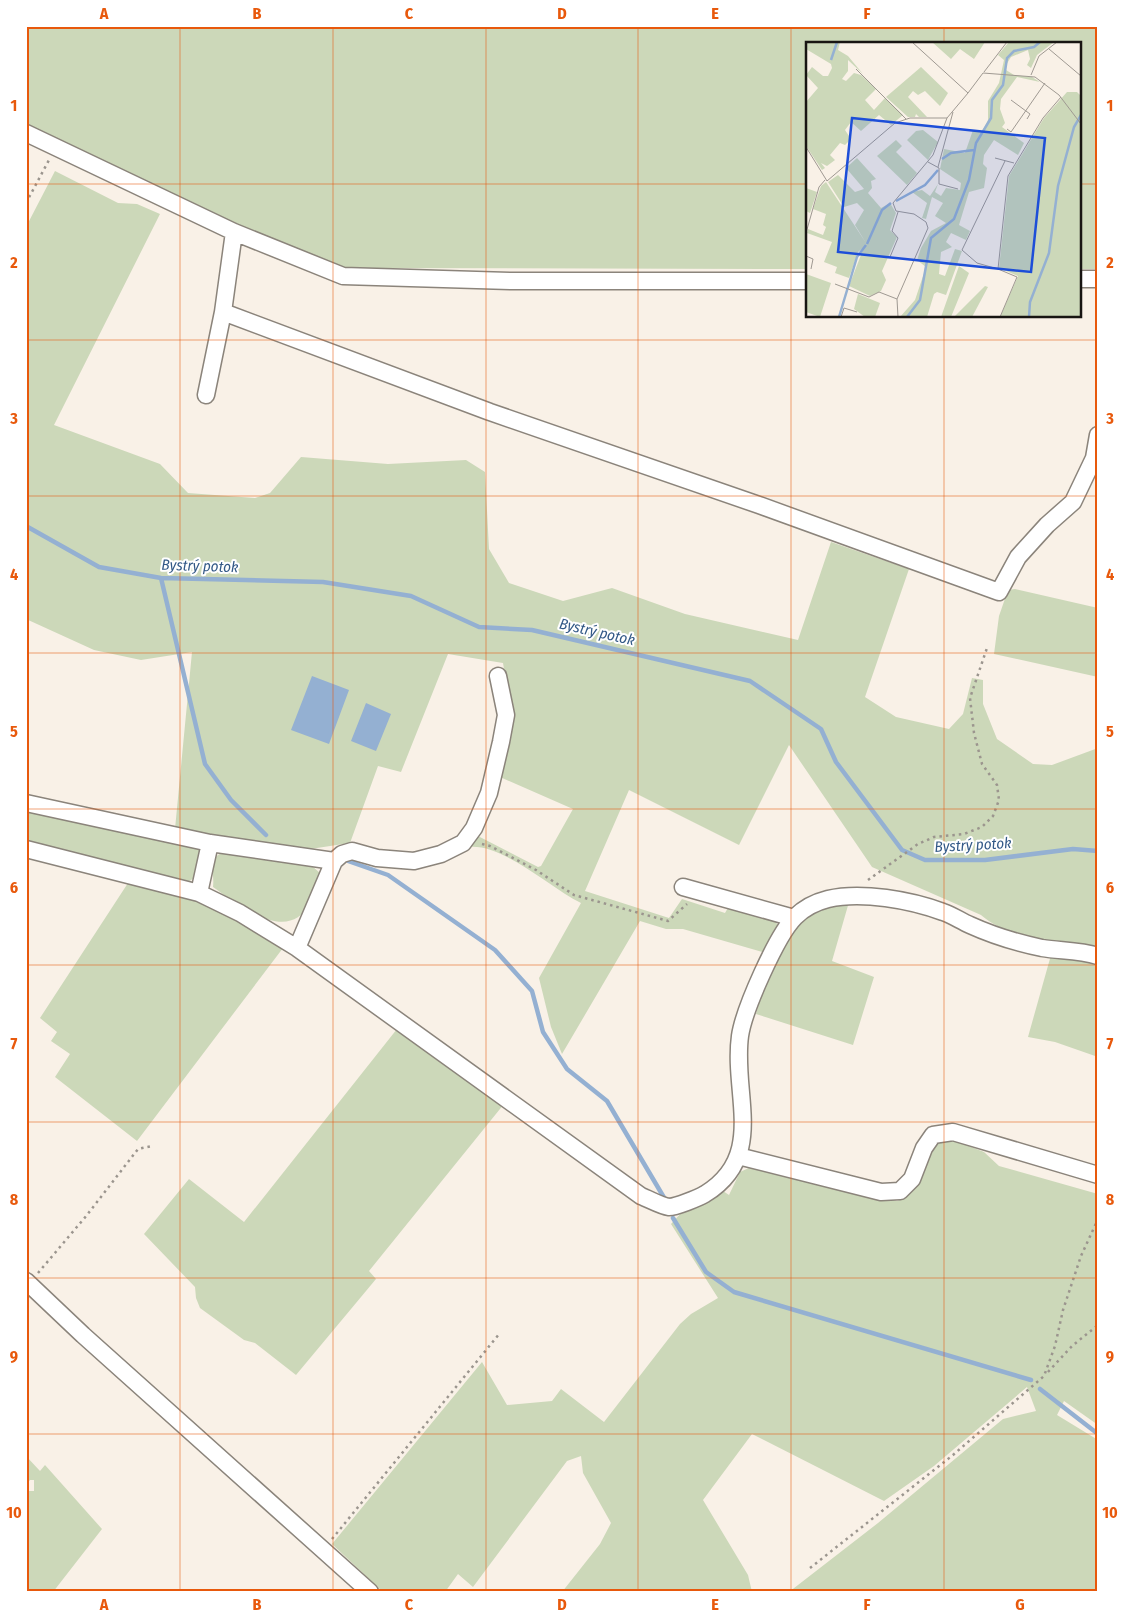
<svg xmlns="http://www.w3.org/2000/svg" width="1124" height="1618" viewBox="0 0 1124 1618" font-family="'Fira Sans Condensed',sans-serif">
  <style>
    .green { fill: #ccd8b9 }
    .water { fill: #94b0d2 }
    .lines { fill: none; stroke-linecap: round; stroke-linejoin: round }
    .stream { stroke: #94b0d2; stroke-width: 4.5 }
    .minor-casing { stroke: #8b847b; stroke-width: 19 }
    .path { stroke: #9b958e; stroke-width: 2.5; stroke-dasharray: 2.5 4; stroke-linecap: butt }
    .minor { stroke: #fff; stroke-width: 16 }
    .grid { fill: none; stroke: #e8590c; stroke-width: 1; stroke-opacity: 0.55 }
    .labels { text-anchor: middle; stroke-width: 4; stroke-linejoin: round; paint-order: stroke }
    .water-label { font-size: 15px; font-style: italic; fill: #335987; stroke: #fff }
    .inset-river { fill: none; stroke: #94b0d2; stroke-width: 2.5 }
    .inset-road { fill: none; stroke: #9f9992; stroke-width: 1 }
    .view { fill: #1d4ed8; fill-opacity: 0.15; stroke: #1d4ed8; stroke-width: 2.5 }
    .inset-edge { fill: none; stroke: #181512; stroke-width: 2.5 }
    .neatline { fill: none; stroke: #e8590c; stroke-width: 2 }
    .grid-label { font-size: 16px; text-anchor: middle; font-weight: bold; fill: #e8590c }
  </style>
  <rect width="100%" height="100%" fill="#f9f1e7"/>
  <!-- green -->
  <path class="green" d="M26,26H1098V269H1080V44H808V269L346,268L237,225L170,195L26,125Z
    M55,171L118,203L137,204L160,214L54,425L160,464L188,493L255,498L270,493L301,457L388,464L466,460L485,472L489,549L509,583L563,601L612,588L685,614L798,640L831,542L909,569L865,697L896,717L949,729L963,714L972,678L983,680V704L997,739L1033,764L1052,765L1098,748V949C1060,943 1011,941 981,915L872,867L789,745L739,845L629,790L585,891L669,918L682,899L725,913L729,906L772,918L778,925L766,953L683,929H666L640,921L562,1054L551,1027L539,978L581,903C549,887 504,844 469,847L476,835L538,867L541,866L573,809L500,777L512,717L503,663L448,654L401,772L378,766L350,843L297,851L175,829L192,652L141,660L94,650L26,619V227Z
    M1015,589L1098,608V677L994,654L999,616L1008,590Z
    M26,808L198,848L201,855L197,876L188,882L26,842Z
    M228,851L312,866L320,873C319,884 315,892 310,902C290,946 238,905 213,887C215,870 205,856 228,851Z
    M128,883L195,900L219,910L283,948L137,1141L55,1077L70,1054L51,1041L57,1032L40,1018Z
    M849,902L832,961L874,977L853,1045L756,1014C764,986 779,938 802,920C816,910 833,906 849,902Z
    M1051,955L1098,962V1057L1055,1042L1028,1037Z
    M397,1029L504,1104L369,1271L376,1279L296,1375L255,1343L244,1340L200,1308L196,1298L195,1287L144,1234L189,1179L244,1222Z
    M951,1139L984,1152L999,1166L1098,1194V1425L1064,1401L1057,1415L1098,1440V1592H789L878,1523L1003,1419L1036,1411L1027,1387L934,1466L884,1501L752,1434L703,1500L748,1575L752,1592H562L600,1544L611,1523L583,1473L581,1456L567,1461L473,1587L458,1574L445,1592H383L332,1544L482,1362L507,1405L552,1401L561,1389L604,1422L680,1324L691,1314L718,1298L671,1224L681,1213L723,1191L729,1195L740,1172L751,1167L832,1188L897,1201C926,1191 922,1159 941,1140Z
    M26,1456L40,1471L45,1465L102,1529L53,1592H26V1491H34V1480H30L26,1485Z"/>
  <!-- water -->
  <path class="water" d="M312,676L349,690L329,744L291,730Z
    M366,703L391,714L376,751L351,741Z"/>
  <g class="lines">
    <!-- stream -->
    <path class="stream" d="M26,526L99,567L161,578L323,582L411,596L479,627L532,630L750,681L821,729L836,762L902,850L925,860H985L1073,849L1098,851
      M161,578L205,764L231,800L266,835
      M348,861L388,875L495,950L532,991L543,1032L567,1069L607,1101L666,1201
      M673,1218L706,1272L734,1292L1031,1380
      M1040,1389L1098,1434"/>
    <!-- minor casing -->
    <g class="minor-casing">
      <path id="minor" d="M26,133L234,232L343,276L512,281H808
        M1080,279H1098
        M223,312L490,412L759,505L999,592L1018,557L1047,525L1073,502L1094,458L1098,435
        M206,395L223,312L234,232
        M26,803L210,843L334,861
        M26,849L199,893L240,913L297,948L641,1196C649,1199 661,1206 669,1207C676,1207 698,1198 705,1194C767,1156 732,1094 740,1036C744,1009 777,935 795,917C804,908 816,902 828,899C861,891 911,900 943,912C952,915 961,921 970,925C992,935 1018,943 1042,948C1060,951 1079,950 1098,956
        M683,887L794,918
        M199,893L210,843
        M297,948L334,861L342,854L352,851L377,858L414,861L441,854L463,843L474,828L489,793L501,742L506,715L498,676
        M738,1156L881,1192L900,1191L912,1179L924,1148L933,1135L953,1132L1098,1175
        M26,1281L83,1335L370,1592"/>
    </g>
    <!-- path -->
    <path class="path" d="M26,203L49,160
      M482,844L490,846L536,870L574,895L668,921L687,904
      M868,880L918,844L934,837L964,834L982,827L993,816L999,800L997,785L982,764L974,733L970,698L987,648
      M38,1273L87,1215L138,1149L152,1146
      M1048,1372L1072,1346L1098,1325
      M332,1539L500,1333
      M810,1568L953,1455L1044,1376L1055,1346L1063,1310L1081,1256L1098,1219"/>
    <!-- minor -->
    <use href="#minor" class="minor"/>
  </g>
  <!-- grid -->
  <path class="grid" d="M180,26V1592M333,26V1592M486,26V1592M638,26V1592M791,26V1592M944,26V44M26,184H808M1080,184H1098M944,316V1592M26,340H1098M26,496H1098M26,653H1098M26,809H1098M26,965H1098M26,1122H1098M26,1278H1098M26,1434H1098"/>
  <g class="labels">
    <!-- water labels -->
    <g class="water-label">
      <text transform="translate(200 566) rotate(2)" y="5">Bystrý potok</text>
      <text transform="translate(597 632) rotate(13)" y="5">Bystrý potok</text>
      <text transform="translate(973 845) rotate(-3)" y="5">Bystrý potok</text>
    </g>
  </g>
  <!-- overview -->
  <g transform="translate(806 42)">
    <rect width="275" height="275" fill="#f9f1e7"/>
    <path d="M0,0H34L32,8L42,14L57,32L42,18V29L36,37L40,39L48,31L55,33L70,47L59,58L68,68L79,56L97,73L85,83L73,73L55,89L45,80L39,88L45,97L39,103L34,101L24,113L29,118L21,124L15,121L19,126L16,128L0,104V60L12,46L0,33L6,25L17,34H22L26,26L25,22L0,7ZM126,0H179L168,17L154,7L145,17ZM203,0H248L231,13L225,26L221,23L224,17L222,8L205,15L200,23V28L208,33L226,35L234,40L211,35L195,57L194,67L199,81L196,85L218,101L212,113L188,98L178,113L177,122L181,126L178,146L163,150L153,183L164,189L160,198L145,191L140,200L146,205L135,210L133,232L139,234L149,207L156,209L140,253L131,250L128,252L121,275H94L109,258L120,225L111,218L115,206L125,189L140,181L129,174L137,161L126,155L120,177L116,176L121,161L106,150L116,148L124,154L132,142L129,150L135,154L140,146L154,148L155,141L134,127L138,107L159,111L167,88L176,90L182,78V59L193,41L198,18L192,13ZM115,25L142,51L134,64L119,49L112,53L107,49L102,55L121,75H113L110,72L109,75H102L80,55ZM261,50H271L275,54V275H194L212,234L193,226L203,134L238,76ZM117,88L132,100L122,118L101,98L110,89ZM90,98L96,104L90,110L111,131L101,143L71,114ZM51,116L70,137L65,139L66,146L62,151L75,166L84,161L90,171L84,188L91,195L76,229L80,238L75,249L64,254L43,244L58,205L52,210L43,236L29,231L31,225L18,220L26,200L1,191L2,187L17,193L20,185L17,183L20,172L7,167L15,144L20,140L60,201L49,183L58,168L51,161L38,165L22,140L32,133L49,150L58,147L40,126ZM0,146L11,150L4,171L0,169ZM153,224L163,231L145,275H135ZM0,232L25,241L14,275L0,270ZM179,244L182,245L166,275H148ZM52,252L74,261L69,275H59L48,267Z" fill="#ccd8b9"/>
    <path class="inset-river" d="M25,18L31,0M136,117L145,111L168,108M90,159L119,143L132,128M61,202L76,168L85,161M33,275L51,215L60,203M101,275L114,258L125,196L148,177L163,138L170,101L185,76L186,58L197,43L201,16L208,9L228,5L234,0M223,275L224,260L243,211L252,144L268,85L275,73"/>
    <path class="inset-road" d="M106,0L162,51L177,31L229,35L253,53L275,82M243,7L275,34M50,27L100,77M178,30L201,0M225,33L233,14L251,0M205,58L224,72L221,77M201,87L205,90L239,41M0,105L21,139L89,81L104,76H141L162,51M189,116L208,121M122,120L133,126V142L152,147M132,125L147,70M0,191L13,145L19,138M0,214L7,217L5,227M84,215L92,196L86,189L92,170M192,227L171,221L156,208L199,119M29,242L63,255L73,250L91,257M35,275L38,266L51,270M92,275L91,257L122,186L120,180L108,172L90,169L87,161L127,113L141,76M194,275L211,235L192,227L202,134L237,76L255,55"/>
    <path class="view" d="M46,76L239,96L225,230L32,210Z"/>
    <rect width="275" height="275" class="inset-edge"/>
  </g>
  <!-- border -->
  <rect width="1124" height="1618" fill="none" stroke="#ffffff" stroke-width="55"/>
  <rect x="28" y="28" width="1068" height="1562" class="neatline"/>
  <g class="grid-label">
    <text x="104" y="19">A</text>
    <text x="257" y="19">B</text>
    <text x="409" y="19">C</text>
    <text x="562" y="19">D</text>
    <text x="715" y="19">E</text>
    <text x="867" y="19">F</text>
    <text x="1020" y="19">G</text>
    <text x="14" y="111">1</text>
    <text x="1110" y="111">1</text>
    <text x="14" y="268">2</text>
    <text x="1110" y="268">2</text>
    <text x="14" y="424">3</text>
    <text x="1110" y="424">3</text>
    <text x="14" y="580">4</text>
    <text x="1110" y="580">4</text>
    <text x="14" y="737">5</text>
    <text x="1110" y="737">5</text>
    <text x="14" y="893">6</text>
    <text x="1110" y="893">6</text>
    <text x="14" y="1049">7</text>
    <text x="1110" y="1049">7</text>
    <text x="14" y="1205">8</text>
    <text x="1110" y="1205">8</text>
    <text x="14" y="1362">9</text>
    <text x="1110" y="1362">9</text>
    <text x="14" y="1518">10</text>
    <text x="1110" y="1518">10</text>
    <text x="104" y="1610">A</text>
    <text x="257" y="1610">B</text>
    <text x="409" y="1610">C</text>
    <text x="562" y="1610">D</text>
    <text x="715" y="1610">E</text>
    <text x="867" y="1610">F</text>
    <text x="1020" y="1610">G</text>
  </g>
</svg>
